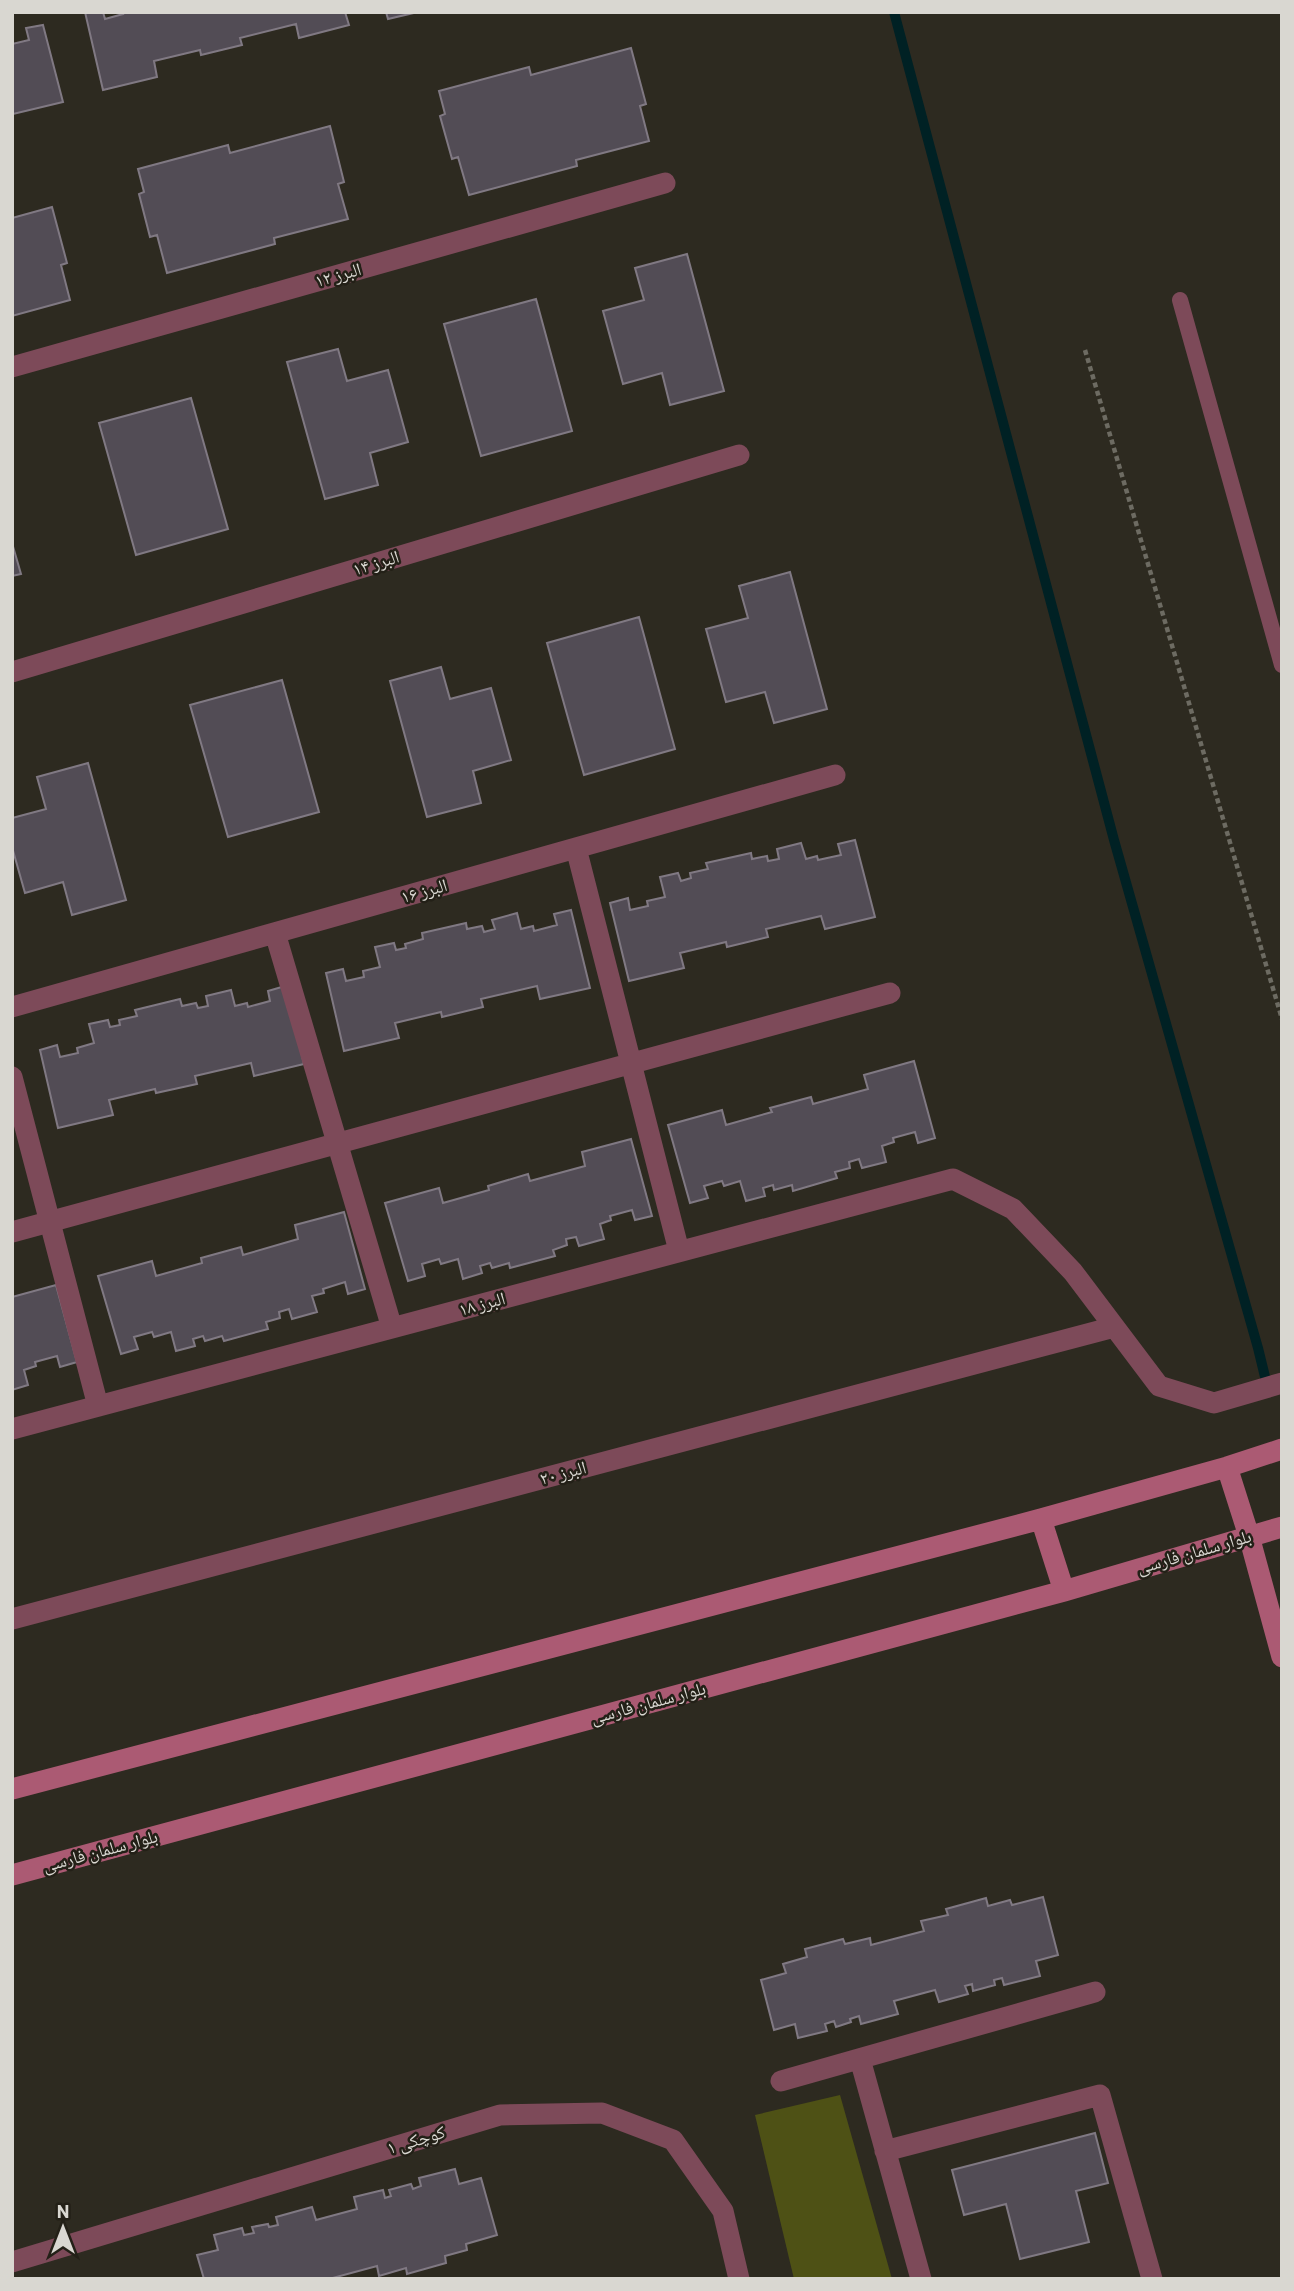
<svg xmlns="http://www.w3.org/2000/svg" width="1294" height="2291" viewBox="0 0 1294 2291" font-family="Barlow,'Noto Naskh Arabic',sans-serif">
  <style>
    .green { fill: #4e5115 }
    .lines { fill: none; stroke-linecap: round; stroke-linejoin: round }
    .stream { stroke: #002124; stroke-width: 10 }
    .building { fill: #524c55; stroke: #807983; stroke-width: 2 }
    .path { stroke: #6d6b62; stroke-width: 4.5; stroke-dasharray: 5 3.5; stroke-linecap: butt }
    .lane { stroke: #7d4a59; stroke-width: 16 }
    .street { stroke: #7d4a59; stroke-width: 21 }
    .secondary { stroke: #ab5a73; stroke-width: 21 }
    .labels { text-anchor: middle; stroke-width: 5; stroke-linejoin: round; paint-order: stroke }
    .street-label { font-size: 18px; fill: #d9d7d1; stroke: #232017 }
  </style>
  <rect width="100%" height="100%" fill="#2d2a20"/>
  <!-- green -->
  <path class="green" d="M840,2095L892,2279H794L755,2115Z"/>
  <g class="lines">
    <!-- stream -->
    <path class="stream" d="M894,12L1114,840L1258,1348L1267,1385"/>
  </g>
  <!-- building -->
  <path class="building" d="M85,12H103L105,19L123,14L122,12H345L349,25L299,38L296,24L240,38L242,45L201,55L200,50L154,61L157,77L103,90Z
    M386,12H418L388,19Z
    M43,25L63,102L13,114L12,44L29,40L26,28Z
    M631,48L646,104L640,106L649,141L576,160L577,166L469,195L458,157L452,159L440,116L445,114L439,91L529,67L531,75Z
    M330,126L344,182L338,184L348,219L274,238L275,244L167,273L157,235L150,237L139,194L144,192L138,169L228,145L230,153Z
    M52,207L67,263L61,265L70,300L12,316V218Z
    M687,254L724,391L670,405L662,373L623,384L603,311L644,300L635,268Z
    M536,299L572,431L481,456L444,324Z
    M338,349L347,381L388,370L408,442L370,453L378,485L325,499L287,362Z
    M191,398L228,529L136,555L99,423Z
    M12,543L21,574L12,576Z
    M790,572L827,709L774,723L765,692L726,702L706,629L748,618L739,586Z
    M639,617L675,749L584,775L547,643Z
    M441,667L450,699L491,688L511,760L473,771L481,803L427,817L390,681Z
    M282,680L319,812L228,837L190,705Z
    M88,763L126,900L72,915L63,882L25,893L12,847V818L46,809L37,777Z
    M855,840L875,917L825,929L821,916L766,929L768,937L727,947L726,942L680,953L684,968L629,981L610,903L628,898L630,910L648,906L647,901L665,897L660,877L678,873L681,881L691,878L690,873L708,869L706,863L751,853L752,859L767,856L768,861L779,859L777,849L801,843L806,859L817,856L818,860L841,855L838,844Z
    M571,910L590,988L540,999L537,986L481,999L483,1007L442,1017L441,1012L395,1023L399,1038L344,1051L326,973L343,969L346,981L364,977L363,971L380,967L375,947L394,943L396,950L406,948L405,944L423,939L422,933L466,923L467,929L482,926L484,932L495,929L492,920L517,913L521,929L533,926L534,931L557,925L554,914Z
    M285,986L304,1064L254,1076L251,1063L195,1076L197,1084L156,1093L155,1089L109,1100L113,1115L58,1128L40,1050L57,1045L60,1057L78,1053L77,1048L94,1043L89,1024L108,1020L110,1027L120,1025L119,1020L137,1016L135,1010L180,999L182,1006L196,1003L198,1008L208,1006L206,996L231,990L235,1006L247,1003L248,1007L270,1001L268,991Z
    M914,1061L935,1138L918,1143L915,1132L893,1138L894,1142L882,1146L886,1162L862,1168L859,1159L849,1162L850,1168L835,1172L837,1178L793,1191L792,1185L774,1190L773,1185L763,1188L765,1196L746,1201L740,1181L724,1186L722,1181L704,1186L708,1198L690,1203L668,1125L722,1110L726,1125L772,1112L770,1108L811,1097L813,1104L868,1089L864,1075Z
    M631,1139L652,1216L635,1220L632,1210L610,1216L611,1220L600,1224L604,1239L579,1246L576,1237L566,1239L567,1245L553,1250L555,1256L510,1268L509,1263L492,1268L490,1263L480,1266L482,1273L463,1279L458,1259L441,1264L439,1259L422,1264L425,1276L408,1281L385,1203L439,1188L443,1203L489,1190L488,1186L528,1174L530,1181L585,1166L582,1152Z
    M344,1212L365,1289L348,1294L345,1282L323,1289L324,1293L312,1296L317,1312L292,1319L289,1309L279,1312L280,1318L266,1322L268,1329L224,1341L222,1336L205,1341L203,1336L193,1339L195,1346L176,1351L171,1332L154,1337L152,1332L134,1337L138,1349L121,1354L98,1276L152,1261L156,1276L202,1263L201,1258L241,1247L243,1255L298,1239L295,1225Z
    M56,1285L77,1362L60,1367L57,1356L35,1362L36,1366L24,1370L28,1385L12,1390V1297Z
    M1043,1897L1058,1955L1036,1961L1040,1976L1004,1985L1002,1978L994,1980L995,1985L973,1991L972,1984L965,1986L968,1994L939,2002L935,1990L894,2001L898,2014L861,2024L859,2016L850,2019L851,2022L836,2027L834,2021L825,2024L827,2031L798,2038L795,2024L774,2030L761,1980L786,1973L783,1964L807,1957L805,1949L843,1939L845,1944L870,1938L871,1945L924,1931L921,1921L948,1915L946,1909L986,1898L988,1906L1010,1900L1012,1905Z
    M1095,2133L1108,2183L1076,2191L1089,2242L1020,2259L1006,2204L964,2215L952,2170Z
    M455,2169L459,2184L481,2178L497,2235L466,2244L467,2250L445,2256L446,2263L407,2274L406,2268L379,2276L377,2266L329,2279H204L197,2255L218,2250L214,2235L242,2228L244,2235L254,2233L252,2227L268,2224L269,2227L278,2225L276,2217L312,2207L316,2220L357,2209L354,2197L383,2190L385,2198L391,2196L389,2190L411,2184L413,2189L421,2186L419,2178Z"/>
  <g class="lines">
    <!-- path -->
    <path class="path" d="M1085,350L1282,1019"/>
    <!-- lane -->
    <path class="lane" d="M1180,300L1282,665"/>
    <!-- street -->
    <path class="street" d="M12,367L665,183
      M12,672L739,455
      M576,848L679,1251
      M275,933L392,1328
      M12,1007L835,775
      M12,1077L98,1406
      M12,1232L890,993
      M12,1429L953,1179L1013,1209L1073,1272L1159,1386L1214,1403L1282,1383
      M12,1619L1114,1327
      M860,2059L921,2279
      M781,2081L1095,1992
      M885,2151L1100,2095L1152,2279
      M12,2262L500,2115L602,2113L673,2140L723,2211L739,2279"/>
    <!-- secondary -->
    <path class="secondary" d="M1227,1467L1249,1536L1282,1657
      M1041,1519L1064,1591
      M12,1789L1041,1519L1227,1467L1282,1449
      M12,1875L1064,1591L1282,1527"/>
  </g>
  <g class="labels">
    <!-- street labels -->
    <g class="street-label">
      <text transform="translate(338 275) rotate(-16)" y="6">البرز ۱۲</text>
      <text transform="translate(376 563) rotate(-17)" y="6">البرز ۱۴</text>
      <text transform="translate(424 891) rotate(-16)" y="6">البرز ۱۶</text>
      <text transform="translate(482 1304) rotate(-15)" y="6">البرز ۱۸</text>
      <text transform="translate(563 1473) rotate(-15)" y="6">البرز ۲۰</text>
      <text transform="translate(1194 1552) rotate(-16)" y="6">بلوار سلمان فارسی</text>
      <text transform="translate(648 1703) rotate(-15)" y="6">بلوار سلمان فارسی</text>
      <text transform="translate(100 1851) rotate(-15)" y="6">بلوار سلمان فارسی</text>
      <text transform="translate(416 2140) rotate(-17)" y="6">کوچکی ۱</text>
    </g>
  </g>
  <!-- border -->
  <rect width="1294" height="2291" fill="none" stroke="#d9d7d1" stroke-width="28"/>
  <!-- north arrow -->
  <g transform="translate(63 2228)" stroke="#232017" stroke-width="5" paint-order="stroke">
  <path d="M0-5L12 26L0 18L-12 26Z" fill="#d9d7d1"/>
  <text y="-10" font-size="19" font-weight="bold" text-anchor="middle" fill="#d9d7d1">N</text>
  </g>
</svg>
